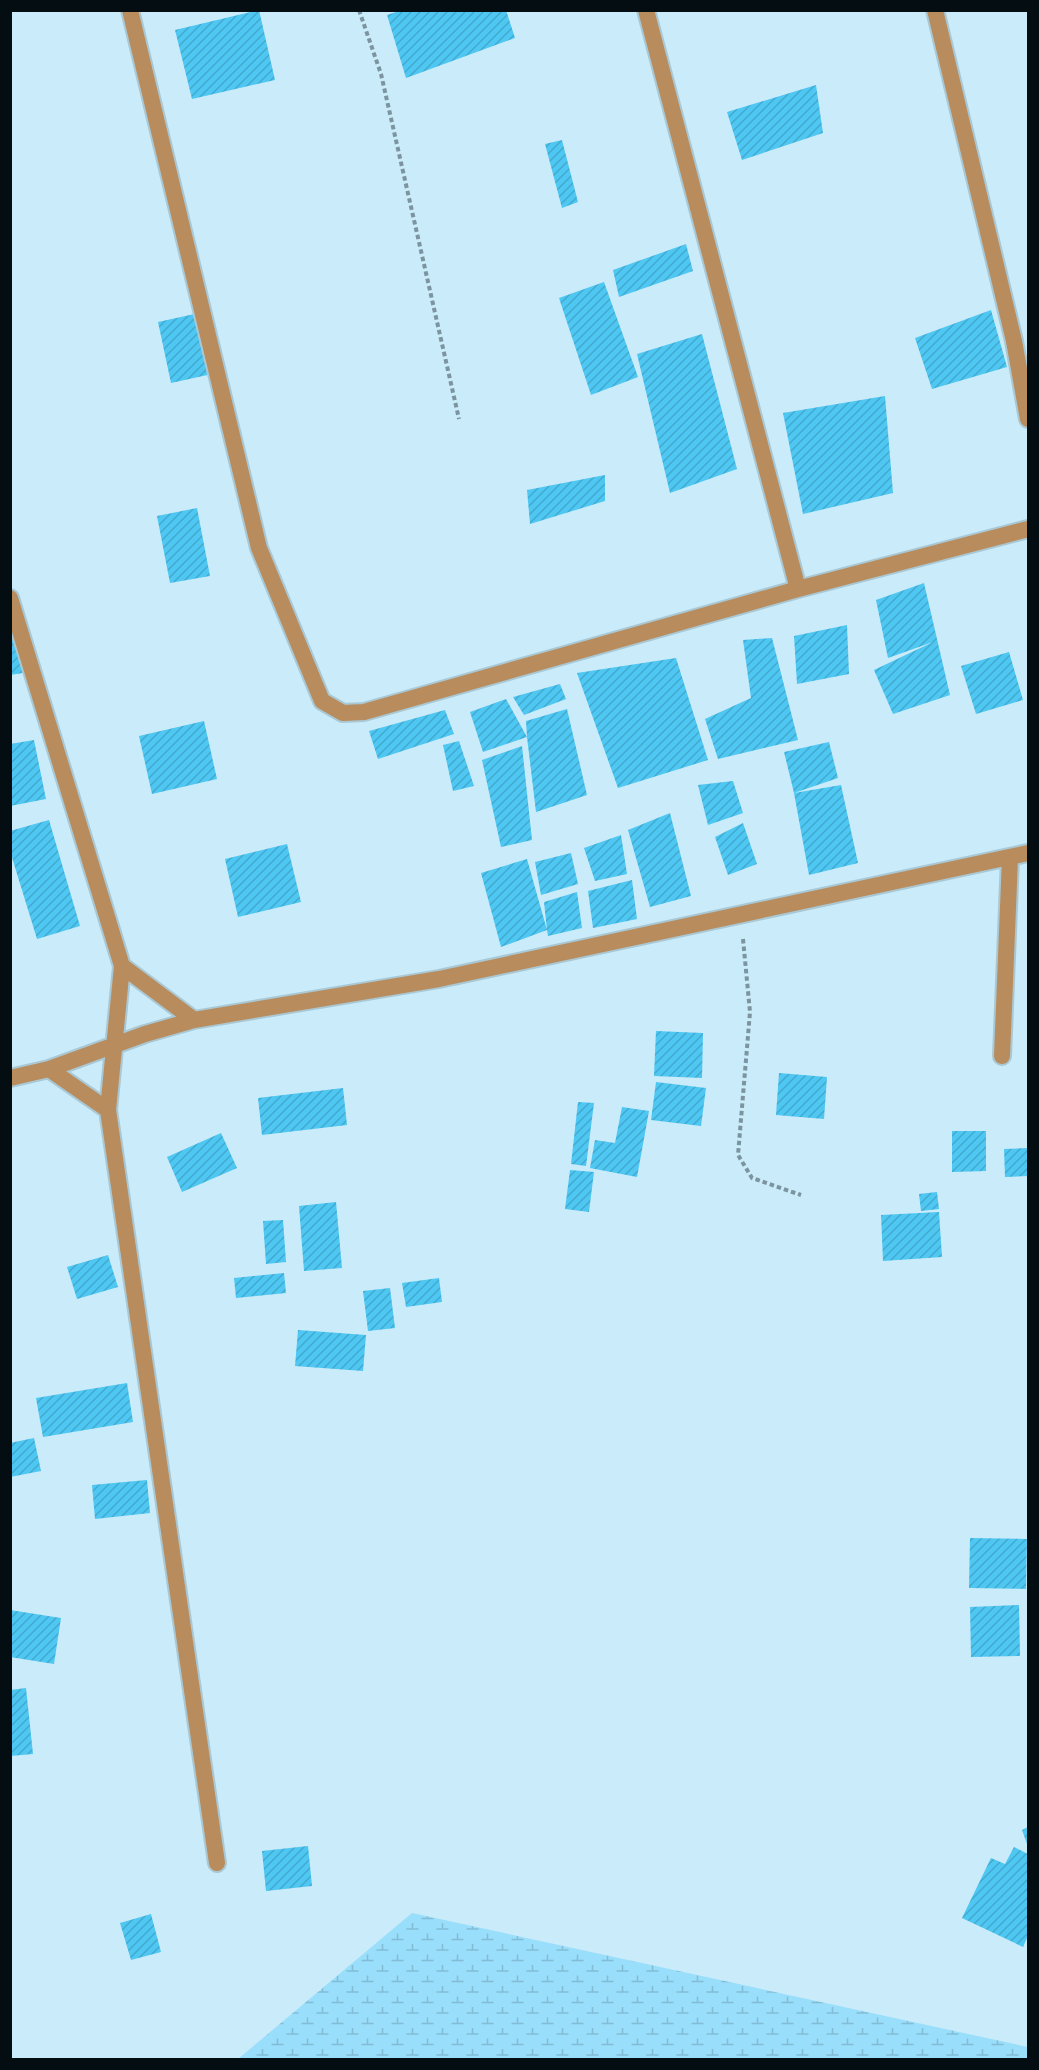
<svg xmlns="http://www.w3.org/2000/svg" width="1039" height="2070" viewBox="0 0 1039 2070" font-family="'Space Grotesk',sans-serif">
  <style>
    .wetland { fill: url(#wetland-marsh) }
    .building { fill: url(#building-hatch) }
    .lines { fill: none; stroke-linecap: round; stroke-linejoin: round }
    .minor-casing { stroke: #aac8d4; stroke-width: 20 }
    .path { stroke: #7c949f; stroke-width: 4; stroke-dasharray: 4.5 3; stroke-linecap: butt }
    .minor { stroke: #b88c5d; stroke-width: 16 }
  </style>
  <defs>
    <pattern id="wetland-marsh" width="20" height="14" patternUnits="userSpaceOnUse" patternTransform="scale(1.5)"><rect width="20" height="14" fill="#99defa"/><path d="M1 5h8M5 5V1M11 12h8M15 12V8" fill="none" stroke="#82bdd5"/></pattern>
    <pattern id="building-hatch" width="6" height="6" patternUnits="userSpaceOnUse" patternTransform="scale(1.5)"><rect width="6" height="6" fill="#4ec7f3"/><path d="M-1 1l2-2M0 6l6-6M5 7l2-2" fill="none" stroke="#42aacf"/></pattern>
  </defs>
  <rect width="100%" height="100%" fill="#caebf9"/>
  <!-- wetland -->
  <path class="wetland" d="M412,1913L1028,2047V2059H238Z"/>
  <!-- building -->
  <path class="building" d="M259,10L275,80L192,99L175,30Z
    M402,10H506L515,38L406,78L387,15Z
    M816,85L823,133L742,160L727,112Z
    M562,140L578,202L562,208L545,144Z
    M686,244L693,271L619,297L613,270Z
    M604,282L638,377L591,395L559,298Z
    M991,310L1007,367L932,389L915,338Z
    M199,313L212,374L171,383L158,322Z
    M702,334L737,469L670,493L637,354Z
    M885,396L893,493L803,514L783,413Z
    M605,475V501L530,524L527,490Z
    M197,508L210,576L170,583L157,516Z
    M924,583L950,695L893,714L874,670L933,642L888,658L876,600Z
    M10,611L23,673L10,675Z
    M847,625L849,674L797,684L794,636Z
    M772,638L798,740L718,759L705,719L751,698L743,640Z
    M1009,652L1023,700L976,714L961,666Z
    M676,658L708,760L618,788L577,673Z
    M560,684L566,699L524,715L513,697Z
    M506,699L527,737L526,721L567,709L587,795L536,812L527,737L483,752L470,712Z
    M445,710L454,734L378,759L369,731Z
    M204,721L217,779L152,794L139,736Z
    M34,740L46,799L10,806V744Z
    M459,741L474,786L453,791L443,745Z
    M829,742L838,778L794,793L784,752Z
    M522,746L532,840L501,847L482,760Z
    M733,781L743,813L708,825L698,785Z
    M841,785L858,863L809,875L794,793Z
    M670,813L691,896L650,907L628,830Z
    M49,820L80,926L37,939L10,851V831Z
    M743,823L757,864L728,875L715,837Z
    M621,835L627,874L595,881L584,848Z
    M287,844L301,902L238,917L225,859Z
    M571,853L578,884L541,895L535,862Z
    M527,859L547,930L544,902L577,892L582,928L548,936L547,930L501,947L481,873Z
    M632,880L637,919L593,928L588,891Z
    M656,1031L703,1033L702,1078L654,1076Z
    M779,1073L827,1077L824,1119L776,1115Z
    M656,1082L706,1088L701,1126L651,1120Z
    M343,1088L347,1125L262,1135L258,1098Z
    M578,1102L594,1103L586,1166L571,1164Z
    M622,1107L649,1111L637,1177L590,1168L595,1140L615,1143Z
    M952,1131H986V1171L952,1172Z
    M221,1133L237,1168L182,1192L167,1157Z
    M1028,1148V1176L1005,1177L1004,1149Z
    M570,1170L594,1172L589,1212L565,1209Z
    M937,1192L939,1209L921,1211L919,1194Z
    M336,1202L342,1268L304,1271L299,1206Z
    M939,1212L942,1257L883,1261L881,1215Z
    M283,1220L286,1262L266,1264L263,1221Z
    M108,1255L118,1287L77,1299L67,1267Z
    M284,1273L286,1293L236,1298L234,1278Z
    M439,1278L442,1302L406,1307L402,1283Z
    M390,1288L395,1328L368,1331L363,1291Z
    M298,1330L366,1335L363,1371L295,1366Z
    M127,1383L133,1422L43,1437L36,1398Z
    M34,1438L41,1471L10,1477V1443Z
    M147,1480L150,1513L95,1519L92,1485Z
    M970,1538L1027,1539L1026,1589L969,1588Z
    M1019,1605L1020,1656L971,1657L970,1607Z
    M10,1610L61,1618L54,1664L10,1657Z
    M26,1688L33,1754L10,1756V1690Z
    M1028,1827V1847L1022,1830Z
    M308,1846L312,1886L266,1891L262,1851Z
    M1014,1847L1028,1854V1936L1023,1947L962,1918L991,1858L1005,1864Z
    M151,1914L161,1952L131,1960L120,1923Z"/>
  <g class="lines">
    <!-- minor casing -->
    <g class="minor-casing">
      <path id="minor" d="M130,10L259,548L322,701L343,713L364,712L798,589L1028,529
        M646,10L798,589
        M935,10L1014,341L1028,419
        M10,598L122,966L194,1020
        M122,966L108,1110L217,1863
        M1002,1056L1010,858
        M49,1069L108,1110
        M10,1078L49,1069L145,1034L194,1020L439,979L1028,853"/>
    </g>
    <!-- path -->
    <path class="path" d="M359,10L381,74L459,419
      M743,939L750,1012L738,1155L752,1178L801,1195"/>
    <!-- minor -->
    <use href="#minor" class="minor"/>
  </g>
  <!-- border -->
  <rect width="1039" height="2070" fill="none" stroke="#040e12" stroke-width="24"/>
</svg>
